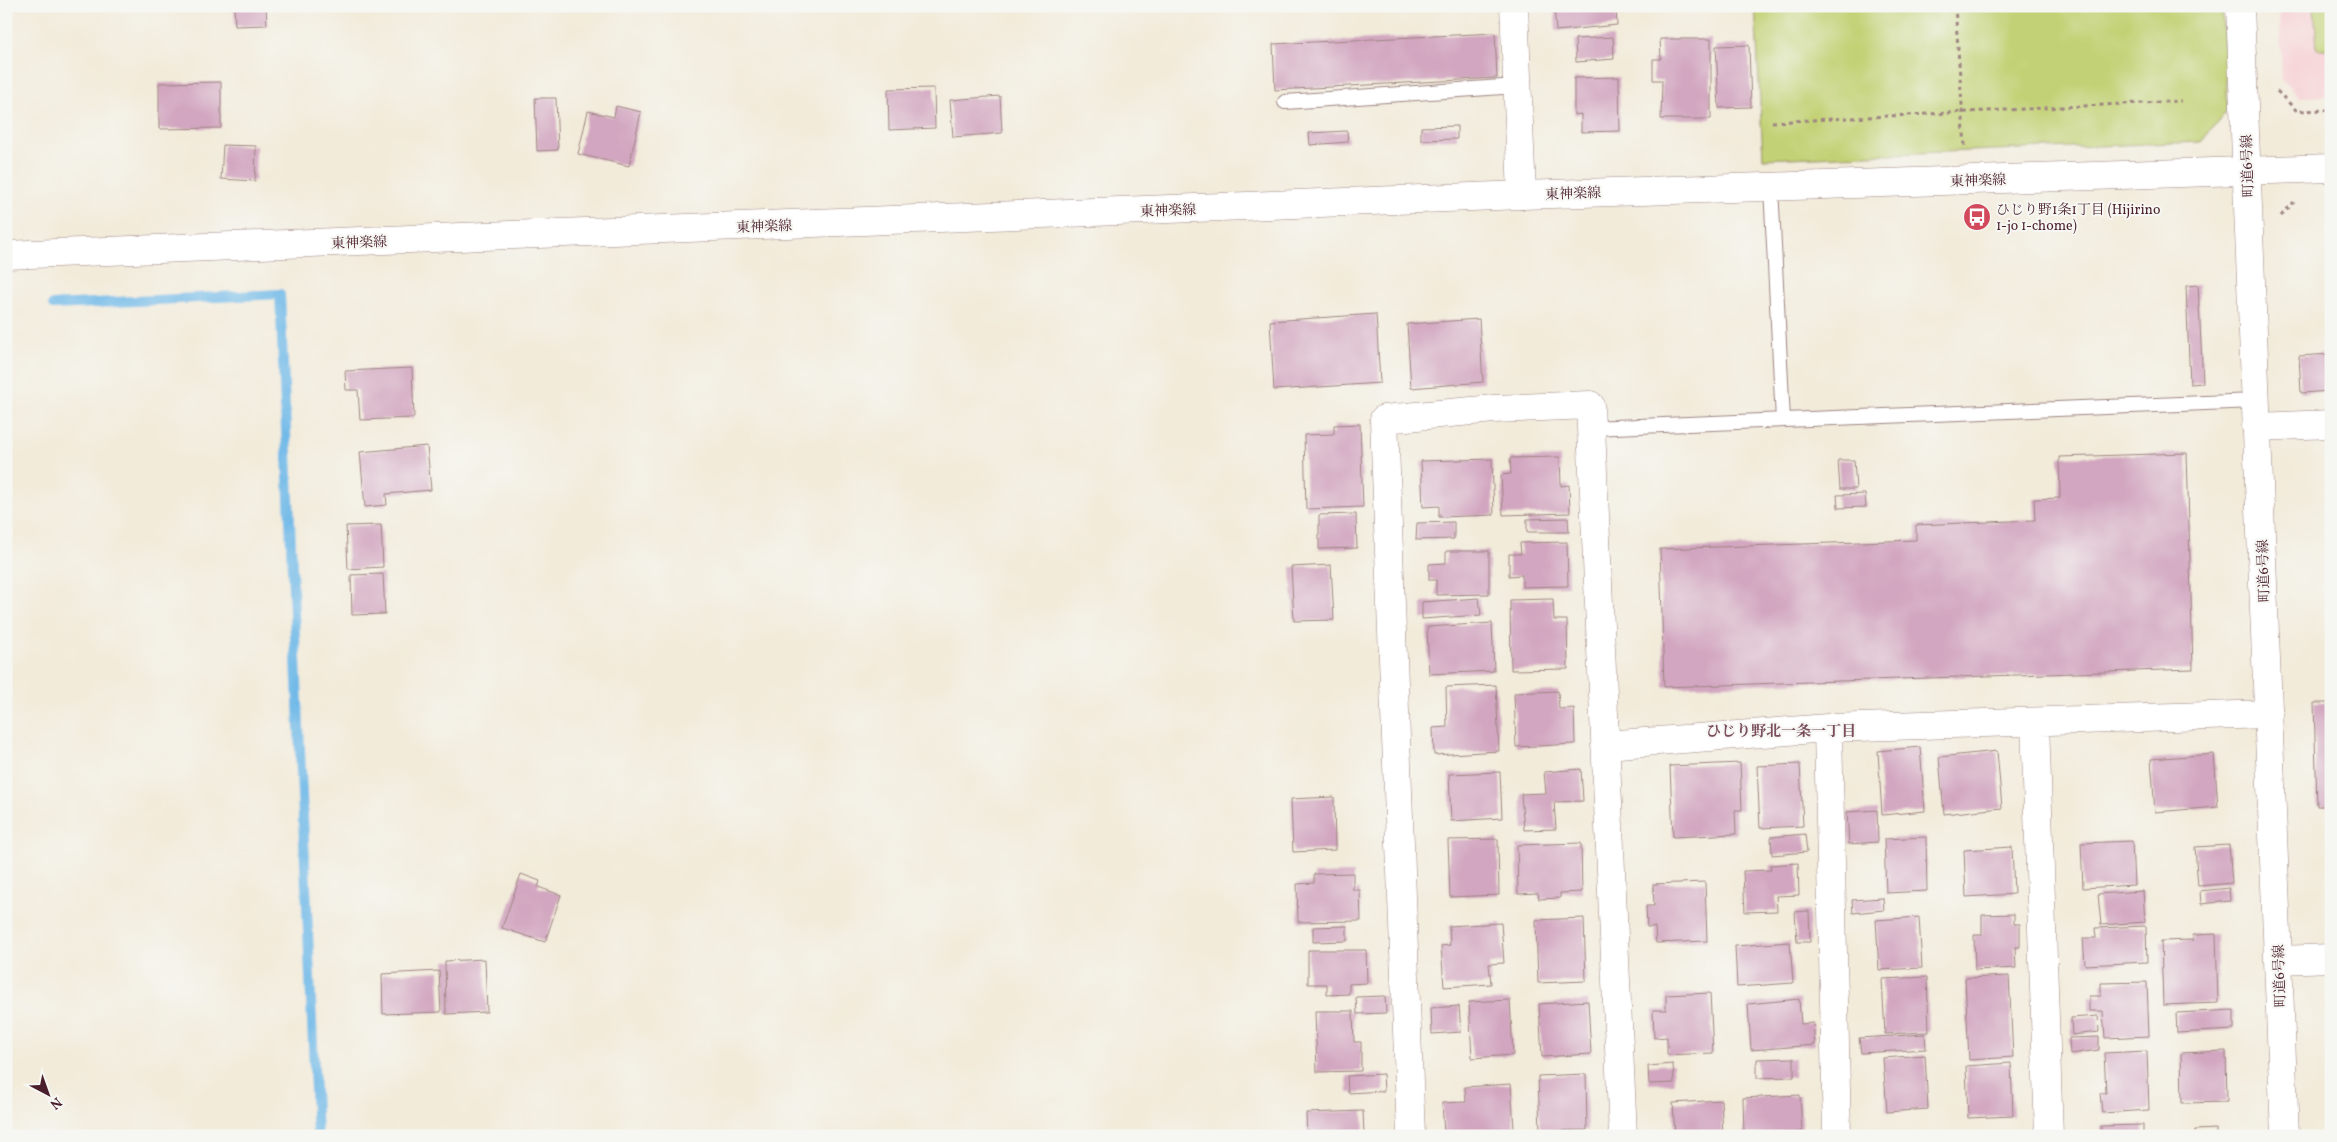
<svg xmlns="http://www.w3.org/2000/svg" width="2337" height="1142" viewBox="0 0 2337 1142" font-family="Vollkorn,'Noto Serif JP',serif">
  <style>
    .built { fill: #f7cfd3 }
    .green { fill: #c2d174; stroke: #867850 }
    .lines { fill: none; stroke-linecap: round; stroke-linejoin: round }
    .stream { stroke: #6fb9e8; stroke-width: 10 }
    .building { fill: #d2a6c0 }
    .service-casing { stroke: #9e8582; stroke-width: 16 }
    .minor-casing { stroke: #9e8582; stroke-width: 29 }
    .tertiary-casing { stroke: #9e8582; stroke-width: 29 }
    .secondary-casing { stroke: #9e8582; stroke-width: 29 }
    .path { stroke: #9e8582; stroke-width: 3; stroke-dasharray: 4 4; stroke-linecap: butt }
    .service { stroke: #fff; stroke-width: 14 }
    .minor { stroke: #fff; stroke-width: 28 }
    .tertiary { stroke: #fff; stroke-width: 28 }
    .secondary { stroke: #fff; stroke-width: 28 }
    .labels { text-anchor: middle; stroke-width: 4; stroke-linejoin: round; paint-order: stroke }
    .street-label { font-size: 14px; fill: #4a1f2b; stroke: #f6f6f2 }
    .poi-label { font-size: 14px; fill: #4a1f2b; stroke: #f6f6f2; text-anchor: start }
    .neighbourhood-label { font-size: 15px; font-weight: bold; fill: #7a4e5f; stroke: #f6f6f2 }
  </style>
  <rect width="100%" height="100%" fill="#f6f6f2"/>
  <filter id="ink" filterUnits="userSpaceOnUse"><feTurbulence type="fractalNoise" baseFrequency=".02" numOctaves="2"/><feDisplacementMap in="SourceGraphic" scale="10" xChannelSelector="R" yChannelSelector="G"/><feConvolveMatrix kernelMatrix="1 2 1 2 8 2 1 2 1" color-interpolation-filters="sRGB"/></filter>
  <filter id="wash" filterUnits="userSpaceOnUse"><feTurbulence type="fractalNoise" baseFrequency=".0096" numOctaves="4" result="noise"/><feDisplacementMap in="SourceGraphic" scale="20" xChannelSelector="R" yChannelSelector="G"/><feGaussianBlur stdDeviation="1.12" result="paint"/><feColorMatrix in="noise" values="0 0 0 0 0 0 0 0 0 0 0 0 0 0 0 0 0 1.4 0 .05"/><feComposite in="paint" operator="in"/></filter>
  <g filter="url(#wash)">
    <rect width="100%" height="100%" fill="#f2ebda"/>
    <!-- built -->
    <path class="built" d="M2279,6H2331V96L2300,97L2282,80Z"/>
    <!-- green -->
    <path class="green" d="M1755,6H2222L2227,111L2201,142L1763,159Z
      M2314,6H2331V49H2317Z"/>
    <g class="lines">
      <!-- stream -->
      <path class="stream" d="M53,305L280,294L317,1136"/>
    </g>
    <g id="blocks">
      <!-- building -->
      <path class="building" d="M234,6H266L267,25L235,26Z
        M1554,6H1616L1617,25L1556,31Z
        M1495,33L1497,78L1275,90L1273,44Z
        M1613,37L1614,59L1576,62L1575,39Z
        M1660,39H1711V119H1661L1662,80H1653V59H1661Z
        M1749,45L1751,107L1719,108L1716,46Z
        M1619,77L1620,131L1581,132V114L1574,115V78Z
        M221,82V128L159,129V83Z
        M934,88L935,128L889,130L888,89Z
        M1000,96L1002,133L953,137L950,100Z
        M535,98H556L558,150L537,151Z
        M616,106L641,112L629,166L578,154L588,111L614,117Z
        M1457,126V139L1421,140V127Z
        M1347,131L1348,142L1310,145L1309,133Z
        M223,145L256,146L255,181L221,179Z
        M2198,285L2203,383L2190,384L2186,286Z
        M1376,314L1380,383L1274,390L1270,321Z
        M1479,319L1483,382L1411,388L1407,324Z
        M2331,354V391L2301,393L2299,356Z
        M412,368L414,418L360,420L358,390H346L345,371Z
        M1360,424L1363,507L1306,509L1304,435L1334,434V425Z
        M427,446L431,490L386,494L387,505L365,507L360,452Z
        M2187,453L2193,669L1664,687L1660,549L1916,540V525L2035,520L2034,499L2060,498L2059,457Z
        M1560,457L1561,486L1569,485L1570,513L1503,515L1501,475L1511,474L1510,458Z
        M1492,459L1494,515L1439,517V506L1423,507L1421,461Z
        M1838,460H1854L1856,489H1840Z
        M1865,494L1866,507L1838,508L1837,495Z
        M1356,514L1357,548L1319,549V515Z
        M1568,518L1569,532H1527V519Z
        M1454,522V539L1416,540L1417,523Z
        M381,525L383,567L348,569L346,526Z
        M1567,542L1568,586L1522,587V575L1509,576V554H1521L1520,543Z
        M1446,551H1489V594L1436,595V580H1429V564L1446,563Z
        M1331,565L1334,620L1294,621L1291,567Z
        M383,574L385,614L352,615L351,575Z
        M1479,598L1481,615L1422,619V602Z
        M1553,599L1554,620H1567L1568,669L1511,670L1510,600Z
        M1492,623L1494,671L1429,674L1427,627Z
        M1496,685L1499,751L1434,755L1433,728L1447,727L1446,687Z
        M1558,691L1559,709L1574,708L1575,744L1516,747L1514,693Z
        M2314,703H2331V806H2317Z
        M1920,747L1925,811L1882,815L1878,751Z
        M1997,751L2002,808L1944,814L1939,757Z
        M2214,754L2218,807L2155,812L2151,759Z
        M1740,763L1742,810H1735L1736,834L1673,837L1670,766Z
        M1800,764L1803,826L1760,828L1757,766Z
        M1581,769L1583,801L1554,802L1556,829L1524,830L1521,794L1546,793L1544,772Z
        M1500,772L1502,818L1451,821L1449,774Z
        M1334,797L1335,850L1293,852L1291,799Z
        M1877,810L1878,842L1849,844L1847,812Z
        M1805,834L1807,852L1772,855L1771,837Z
        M1926,837L1927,891L1886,893L1884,839Z
        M1498,839L1499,895L1450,897L1448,840Z
        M2132,841L2134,885L2083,888L2081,843Z
        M1581,843L1582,892L1560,893V898L1539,899L1538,893L1518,894L1517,845Z
        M2229,845L2232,883L2198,886L2195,847Z
        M2012,847L2014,894L1966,897L1964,850Z
        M1798,863L1799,895L1776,896L1777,911L1745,912L1743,871L1771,870L1770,865Z
        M1353,873V890H1360L1361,921L1298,922L1297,884L1314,883V874Z
        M521,874L540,881L538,887L561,895L545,942L502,928Z
        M1705,882L1707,941L1656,943L1655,927H1647L1646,906H1654L1653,884Z
        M2229,888L2230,901L2201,904L2200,891Z
        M2143,891L2145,922L2101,925L2098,894Z
        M1883,898L1884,910L1853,913L1852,900Z
        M1809,911L1810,942H1797L1795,912Z
        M2014,914V924H2020V947H2015L2016,968L1975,970L1974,935H1982V915Z
        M1919,917L1922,968L1879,970L1876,920Z
        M1584,918L1586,981L1538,983L1536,920Z
        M1501,923L1504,963L1489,964L1491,984L1444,987L1441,946L1450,945L1449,926Z
        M1347,926V941L1313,942V927Z
        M2146,926L2147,962L2085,965L2083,938H2096L2095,928Z
        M2216,934L2218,1003L2163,1005L2161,941L2193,940V935Z
        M1790,942L1793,983L1737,987L1735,946Z
        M1308,950H1366L1367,983L1349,984V994L1327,995V984H1308Z
        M485,959L487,1012L446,1014L445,961Z
        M439,971L441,1012L383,1014L382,974Z
        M2009,976L2013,1057L1969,1060L1965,978Z
        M1927,977L1929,1032L1885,1034L1882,979Z
        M2147,982L2149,1036L2105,1038L2103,1011H2089V996H2101V983Z
        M1710,993L1713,1053L1667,1055V1037L1654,1038L1653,1010H1666V995Z
        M1385,996L1386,1013L1357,1014L1356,997Z
        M1799,999L1801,1024L1813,1023L1815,1045L1751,1050L1748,1004Z
        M1510,1000L1513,1055L1472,1058L1469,1002Z
        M1588,1001L1591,1054L1542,1057L1539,1004Z
        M1459,1006L1461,1032L1432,1034L1431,1008Z
        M2234,1010V1030L2177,1033L2176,1013Z
        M1315,1011H1353L1354,1042H1361V1071L1317,1072Z
        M2098,1016L2099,1032L2072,1035L2071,1018Z
        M1925,1034L1926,1049L1861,1053L1859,1038Z
        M2099,1037V1050L2070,1054L2069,1038Z
        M2147,1051L2149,1110L2102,1113L2100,1093H2106L2104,1053Z
        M2226,1051L2227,1102L2182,1103L2181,1053Z
        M1925,1055L1928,1109L1887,1112L1883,1058Z
        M1794,1058V1077L1757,1078V1059Z
        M2011,1063L2013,1116L1968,1118L1966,1066Z
        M1673,1064L1674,1083L1649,1084L1648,1066Z
        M1383,1074L1384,1091L1348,1093L1347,1076Z
        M1586,1074L1587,1130L1540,1131L1538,1076Z
        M1511,1084L1514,1129L1444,1135L1442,1103L1466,1102L1465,1087Z
        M1800,1095L1802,1132L1744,1135L1743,1098Z
        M1721,1100L1723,1135L1675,1136L1673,1103Z
        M1363,1111L1364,1136H1307L1306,1113Z
        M2143,1125V1136H2101V1126Z
        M2216,1129V1136H2195V1130Z"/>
    </g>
  </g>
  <g filter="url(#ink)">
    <use href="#blocks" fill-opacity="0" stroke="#9e8582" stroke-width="1"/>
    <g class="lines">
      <!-- service casing -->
      <g class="service-casing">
        <path id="service" d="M1285,102L1517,86
          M1771,187L1783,420
          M1590,428L2255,401"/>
      </g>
      <!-- minor casing -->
      <g class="minor-casing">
        <path id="minor" d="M1514,6L1522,195
          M2256,427L2331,424
          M2035,722L2049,1136
          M1828,728L1837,1136
          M1605,745L1828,728L2269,714
          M2279,960L2331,958
          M1411,1136L1384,419L1494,409L1590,405L1623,1136"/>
      </g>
      <!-- tertiary casing -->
      <g class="tertiary-casing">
        <path id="tertiary" d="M2240,6L2285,1136"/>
      </g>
      <!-- secondary casing -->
      <g class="secondary-casing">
        <path id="secondary" d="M6,255L1522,195L2331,168"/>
      </g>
      <!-- path -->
      <path class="path" d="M1955,6L1965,147
        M2277,91L2297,111L2331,110
        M1772,122L2181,101
        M2281,216L2294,202"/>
      <!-- service -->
      <use href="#service" class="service"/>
      <!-- minor -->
      <use href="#minor" class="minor"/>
      <!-- tertiary -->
      <use href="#tertiary" class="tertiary"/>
      <!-- secondary -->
      <use href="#secondary" class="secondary"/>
    </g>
  </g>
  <!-- icons -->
  <defs>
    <g id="bus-disc" transform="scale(1.4375)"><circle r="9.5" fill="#d1495b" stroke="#f6f6f2"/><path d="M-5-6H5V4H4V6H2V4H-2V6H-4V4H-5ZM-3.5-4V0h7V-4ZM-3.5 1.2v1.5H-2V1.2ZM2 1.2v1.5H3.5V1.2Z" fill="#fff"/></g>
  </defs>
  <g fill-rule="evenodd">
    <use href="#bus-disc" x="1977" y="217"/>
  </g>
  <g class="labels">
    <!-- street labels -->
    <g class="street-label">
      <text transform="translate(2247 166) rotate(-92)" y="5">町道6号線</text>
      <text transform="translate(1978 180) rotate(-2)" y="5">東神楽線</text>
      <text transform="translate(1573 193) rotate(-2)" y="5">東神楽線</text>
      <text transform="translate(1168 210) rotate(-2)" y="5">東神楽線</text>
      <text transform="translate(764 226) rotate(-2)" y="5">東神楽線</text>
      <text transform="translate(359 242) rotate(-2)" y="5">東神楽線</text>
      <text transform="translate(2263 571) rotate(-92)" y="5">町道6号線</text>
      <text transform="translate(2279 976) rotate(-92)" y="5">町道6号線</text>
    </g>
    <!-- poi labels -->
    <g class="poi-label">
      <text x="1996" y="214">ひじり野1条1丁目 (Hijirino<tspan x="1996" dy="16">1-jo 1-chome)</tspan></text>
    </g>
    <!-- neighbourhood labels -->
    <g class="neighbourhood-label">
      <text x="1781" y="736">ひじり野北一条一丁目</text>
    </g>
  </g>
  <!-- margin -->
  <rect width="2337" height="1142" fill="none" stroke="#f6f6f2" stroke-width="25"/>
  <!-- north arrow -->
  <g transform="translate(48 1094) rotate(139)" stroke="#f6f6f2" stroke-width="4" paint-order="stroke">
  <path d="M0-4L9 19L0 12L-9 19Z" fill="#4a1f2b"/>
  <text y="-8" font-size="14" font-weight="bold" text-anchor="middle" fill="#4a1f2b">N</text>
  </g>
</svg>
